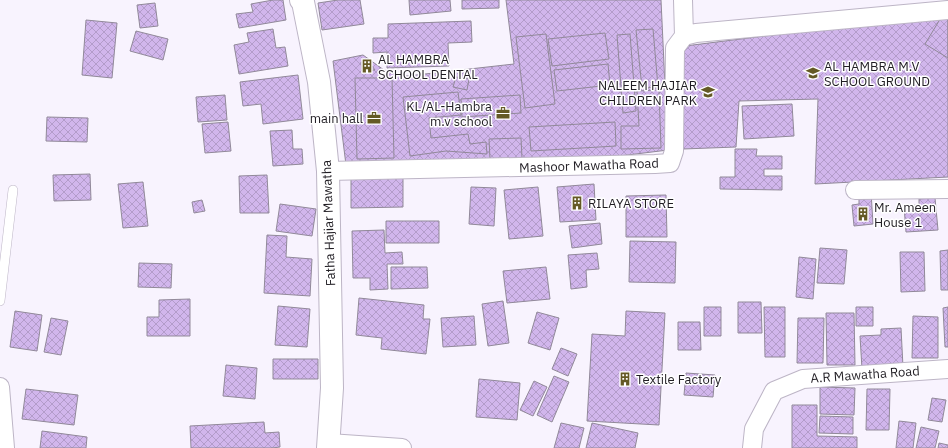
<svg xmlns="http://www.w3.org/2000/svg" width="948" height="448" viewBox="0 0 948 448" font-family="'IBM Plex Sans',sans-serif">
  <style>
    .building { fill: url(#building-cross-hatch); stroke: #918999 }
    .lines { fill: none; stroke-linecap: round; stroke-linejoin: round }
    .lane-casing { stroke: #bdb5c6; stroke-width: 10 }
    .street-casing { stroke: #bdb5c6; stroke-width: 20 }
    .secondary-casing { stroke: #bdb5c6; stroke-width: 24 }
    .lane { stroke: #fff; stroke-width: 9 }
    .street { stroke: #fff; stroke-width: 18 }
    .secondary { stroke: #fff; stroke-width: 22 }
    .labels { text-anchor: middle; stroke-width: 3; stroke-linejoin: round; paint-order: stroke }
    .poi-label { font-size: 13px; fill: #201d23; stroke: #fff; text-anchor: start }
    .street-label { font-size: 13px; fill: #201d23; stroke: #fff }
  </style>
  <defs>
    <pattern id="building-cross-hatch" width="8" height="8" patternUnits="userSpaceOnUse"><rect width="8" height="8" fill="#d1b6ec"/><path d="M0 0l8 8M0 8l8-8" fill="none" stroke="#b39cca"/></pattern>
  </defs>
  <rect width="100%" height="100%" fill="#f8f3fe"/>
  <!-- building -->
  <path class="building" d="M273,0H283L286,20L239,28L236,14L253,12L251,4Z
    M338,0H360L364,24L322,30L318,3Z
    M409,0H450L451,11L410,15Z
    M462,0H499V8L462,9Z
    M506,0H661L668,150L587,160L346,165L333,61L363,55L384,70L407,76L514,64Z
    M155,3L158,26L140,28L137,5Z
    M948,13V177L815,184L818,99L739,101L736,147L683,149L677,47Z
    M942,16L948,19V58L925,44Z
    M86,20L117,23L112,78L82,75Z
    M471,21L472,42L448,43L449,66L387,68V52L373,53V38H388V24Z
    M273,29L276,48L285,47L288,66L239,74L234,45L249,42L247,33Z
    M653,29L658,87L642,88L636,30Z
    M136,31L168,39L163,60L130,51Z
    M605,33L609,59L552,66L548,39Z
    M546,34L555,104L525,108L516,37Z
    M630,34L636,111L623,113L617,35Z
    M361,62H369L375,70L362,71Z
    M608,64L610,85L557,91L554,70Z
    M298,75L303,119L263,124L261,104L243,106L240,82Z
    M456,77L469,79L467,90L453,87Z
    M355,78H392L394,158L357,159Z
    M659,90L661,148L621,149V126H639L637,91Z
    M458,92L461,115L429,118L431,138L468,134L470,144L486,142L487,154L446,151L410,156L403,97Z
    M225,95L227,120L198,122L196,97Z
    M520,95L521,113L462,117L461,99Z
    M792,104L794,136L744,139L742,106Z
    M47,117L88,118L87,142L46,141Z
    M228,122L231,151L205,153L202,124Z
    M615,122L616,146L531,151L529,127Z
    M292,130L293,149H302L303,164L273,166L270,131Z
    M521,138L522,158L490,159L489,139Z
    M735,149H757L756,156H782V169H764V176H782V190L720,189V177H735Z
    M90,174L91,200L54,201L53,175Z
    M267,175L269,213H240L239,176Z
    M403,176V207L351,208V177Z
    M143,182L148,226L123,228L118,184Z
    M594,184L596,220L560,222L557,187Z
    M471,187L496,188L494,226L469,224Z
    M538,187L543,236L509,239L504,190Z
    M871,192L873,224L854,226L852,205L859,204V194Z
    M666,195L667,237H626V196Z
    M935,198L938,230L906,232L904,206L919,205V199Z
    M202,200L205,211L194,213L192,202Z
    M280,204L316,209L312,236L276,231Z
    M386,221H439V243H386Z
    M600,223L602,244L572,248L569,226Z
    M384,230L385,253L402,252L403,264H387L388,289L370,290V278H353L352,231Z
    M267,235L287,236L286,257L312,259L310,296L264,293Z
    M630,241L676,242L675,283L629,282Z
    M820,248L847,250L844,284L817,283Z
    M948,250V290H941L940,251Z
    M900,252H924L925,291L901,292Z
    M597,253L599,269L586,270L587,287L571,289L568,255Z
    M799,257L816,259L813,299L796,297Z
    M139,263L172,264L171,288L138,287Z
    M391,267H427L428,288L391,289Z
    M546,267L550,299L507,303L503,271Z
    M359,298L424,305L423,319H430L426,354L381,349L382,338L356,335Z
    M190,299V336H147V317H159V300Z
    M503,301L509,343L488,346L482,304Z
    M738,302H761L762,333H738Z
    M278,306L310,309L307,347L275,345Z
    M704,307H721V336H704Z
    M764,307H785V357H765Z
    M856,307H873V326H856Z
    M948,307V347H945L943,308Z
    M15,311L42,315L37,351L10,347Z
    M626,311L665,313L659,425L587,421L592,334L625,336Z
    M537,312L559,318L550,350L528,343Z
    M826,313H854L855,365H827Z
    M474,316L476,345L443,347L441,318Z
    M913,316L938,317V358H912Z
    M51,318L68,321L61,355L44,352Z
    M798,318H824L823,363H797Z
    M678,322H700L701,350H678Z
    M901,328L903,367L862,369L860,336L881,335V329Z
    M561,348L577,354L568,376L552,369Z
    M273,359H318V379H273Z
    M226,365L257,368L255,399L223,396Z
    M686,373L715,375L713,397L684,395Z
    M554,376L569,382L552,422L537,415Z
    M479,379L520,383L517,420L476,417Z
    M534,381L547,387L533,416L520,410Z
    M820,387L855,388L854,415L820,414Z
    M26,389L78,395L74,425L22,419Z
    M867,389H890L889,430H866Z
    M932,398L946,400L942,422L928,420Z
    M792,405H817V436L857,437V448H792Z
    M820,416L853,417V434L819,433Z
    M899,421L916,423L913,448H896Z
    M264,422L265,433L279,432L280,447L272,448H191L190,426Z
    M561,423L584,428L579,448H554Z
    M592,423L638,433L635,448H586Z
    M921,427L939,431L935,448H916Z
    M42,431L87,437L86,448H40Z
    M939,443L948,445V448H938Z"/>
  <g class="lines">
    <!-- lane casing -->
    <g class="lane-casing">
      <path id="lane" d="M0,301L13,190"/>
    </g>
    <!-- street casing -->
    <g class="street-casing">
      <path id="street" d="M683,0L684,36
        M328,171L655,164L670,163L674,151L675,48L684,36L696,33L948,10
        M855,190L948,189
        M0,387L5,448
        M329,443L402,448
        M752,448L754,429L774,391L803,379L948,369"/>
    </g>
    <!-- secondary casing -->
    <g class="secondary-casing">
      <path id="secondary" d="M301,0L303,2L319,82L328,171L332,388L328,448"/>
    </g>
    <!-- lane -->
    <use href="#lane" class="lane"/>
    <!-- street -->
    <use href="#street" class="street"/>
    <!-- secondary -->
    <use href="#secondary" class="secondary"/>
  </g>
  <!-- icons -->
  <defs>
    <g id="building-bare" transform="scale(1.08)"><path d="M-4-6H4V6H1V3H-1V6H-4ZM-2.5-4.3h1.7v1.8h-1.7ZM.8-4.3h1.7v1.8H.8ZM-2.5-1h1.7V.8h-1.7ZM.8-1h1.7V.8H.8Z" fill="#645925" stroke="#fff" stroke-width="2.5" paint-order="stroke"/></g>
    <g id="school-bare" transform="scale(1.08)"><path d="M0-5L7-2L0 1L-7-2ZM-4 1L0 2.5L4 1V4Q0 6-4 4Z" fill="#645925" stroke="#fff" stroke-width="2.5" paint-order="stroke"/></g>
    <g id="office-bare" transform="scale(1.08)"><path d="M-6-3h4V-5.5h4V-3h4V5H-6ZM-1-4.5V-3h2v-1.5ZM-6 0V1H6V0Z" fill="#645925" stroke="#fff" stroke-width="2.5" paint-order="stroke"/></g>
  </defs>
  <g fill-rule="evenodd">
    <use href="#building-bare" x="367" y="66"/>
    <use href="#school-bare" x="813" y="73"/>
    <use href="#school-bare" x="708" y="92"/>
    <use href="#office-bare" x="503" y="113"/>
    <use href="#office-bare" x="374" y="118"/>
    <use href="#building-bare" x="577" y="203"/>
    <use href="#building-bare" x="863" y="214"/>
    <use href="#building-bare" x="625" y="379"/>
  </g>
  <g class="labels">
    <!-- poi labels -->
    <g class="poi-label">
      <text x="378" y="64">AL HAMBRA<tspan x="378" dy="15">SCHOOL DENTAL</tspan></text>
      <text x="824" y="71">AL HAMBRA M.V<tspan x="824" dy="15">SCHOOL GROUND</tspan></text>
      <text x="697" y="90" text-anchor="end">NALEEM HAJIAR<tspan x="697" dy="15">CHILDREN PARK</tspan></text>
      <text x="492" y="111" text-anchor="end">KL/AL-Hambra<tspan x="492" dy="15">m.v school</tspan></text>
      <text x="363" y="123" text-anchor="end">main hall</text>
      <text x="588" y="208">RILAYA STORE</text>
      <text x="874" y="212">Mr. Ameen<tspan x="874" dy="15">House 1</tspan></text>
      <text x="636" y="384">Textile Factory</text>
    </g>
    <!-- street labels -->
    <g class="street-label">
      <text transform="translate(589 165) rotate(-2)" y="5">Mashoor Mawatha Road</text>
      <text transform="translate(328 223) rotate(-92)" y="5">Fatha Hajiar Mawatha</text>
      <text transform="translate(865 374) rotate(-4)" y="5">A.R Mawatha Road</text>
    </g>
  </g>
</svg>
